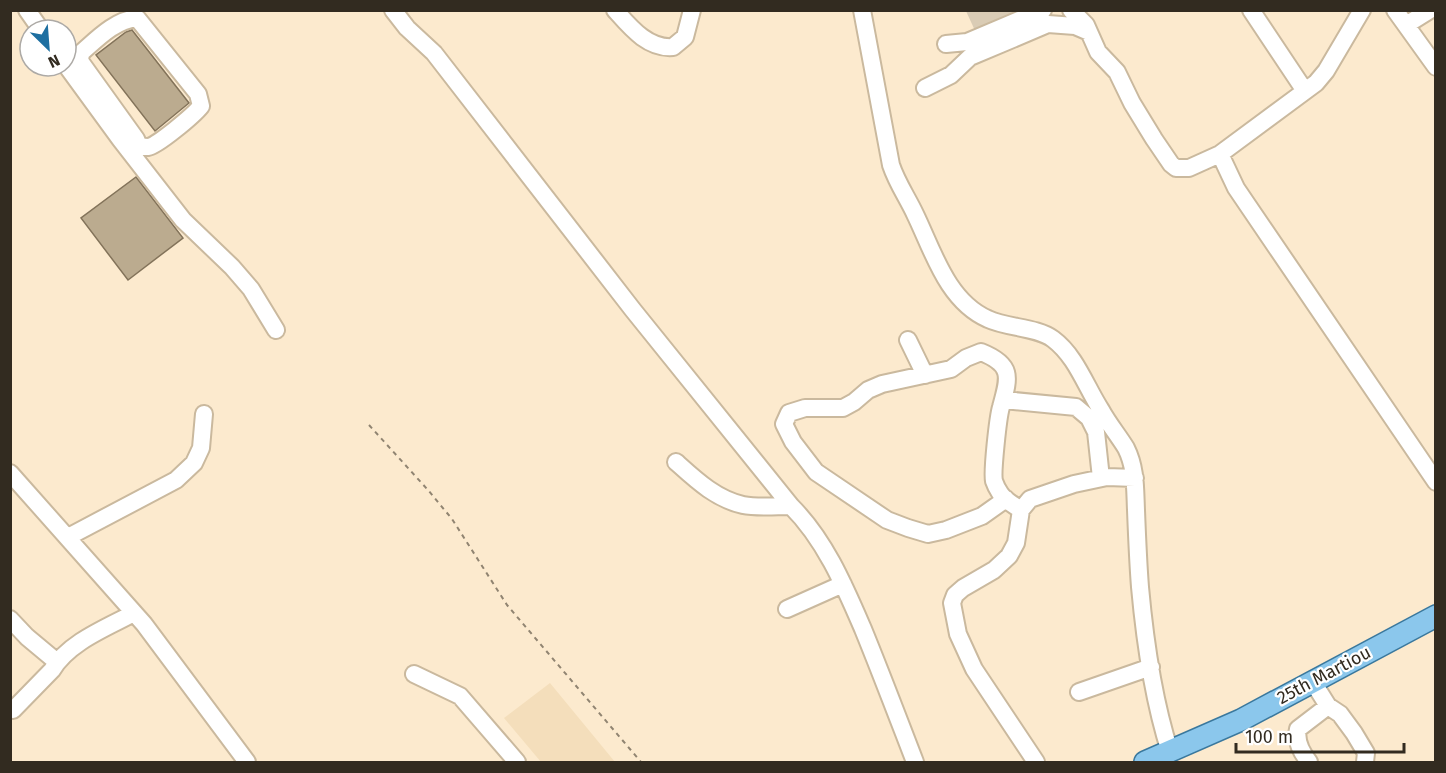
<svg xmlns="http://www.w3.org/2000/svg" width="1446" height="773" viewBox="0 0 1446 773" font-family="'Fira Sans',sans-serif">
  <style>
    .built { fill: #f4debb }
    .green { fill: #daccb5 }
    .building { fill: #bbab8f; stroke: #83735a; stroke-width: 1.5 }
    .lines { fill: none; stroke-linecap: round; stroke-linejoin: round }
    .minor-casing { stroke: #cab99e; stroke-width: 20 }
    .major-casing { stroke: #3a789d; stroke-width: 24 }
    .path { stroke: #908471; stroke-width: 2; stroke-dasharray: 4.5 4.5; stroke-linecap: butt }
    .minor { stroke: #fff; stroke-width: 16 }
    .major { stroke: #8bc7ec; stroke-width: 21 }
    .labels { text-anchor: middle; stroke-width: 4.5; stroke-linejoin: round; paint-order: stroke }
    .street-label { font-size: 18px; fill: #322b20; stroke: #fff }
  </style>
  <rect width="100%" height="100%" fill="#fceace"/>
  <!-- built -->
  <path class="built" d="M550,683L615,762H541L504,718Z"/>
  <!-- green -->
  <path class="green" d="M966,11H1032L977,35Z"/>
  <!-- building -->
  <path class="building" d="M132,30L189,103L155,131L96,55L126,32Z
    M136,177L183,238L128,280L81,218Z"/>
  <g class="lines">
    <!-- minor casing -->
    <g class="minor-casing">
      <path id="minor" d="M27,10L41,30
        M393,10L407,28L434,53L633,310L791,506C825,540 844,585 863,629C881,673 898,718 915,762
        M615,10C631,28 648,49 673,47L685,37L692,10
        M862,10L891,165C897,183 907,197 915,214C933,251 947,301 988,319C1007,328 1037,327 1053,339C1076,356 1086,387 1101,410C1108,423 1118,435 1126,448C1136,468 1135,488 1136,510C1137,536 1138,561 1140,587C1145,642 1153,699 1170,752
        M1071,10L1086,25L1098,52L1117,72L1132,103L1154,139L1171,164L1176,168H1189L1220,154L1316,83L1326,71L1362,10
        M1251,10L1305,91
        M1395,10L1436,67
        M1406,25L1430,10
        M946,44L967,42L1043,10
        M66,65L120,139L183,220L232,267L251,289L276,330
        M925,88L951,75L970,57L1048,24L1075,26L1089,32
        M120,139C129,144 137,147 148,147C157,146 194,115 201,106L198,94L137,18C115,20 97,39 81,53L80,61L136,139L139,146
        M1220,154L1236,188L1436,482
        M908,340L925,375
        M1004,400L1076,407L1089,418L1096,432L1101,478
        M676,462C696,480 716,499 743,505C758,508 776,506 791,506
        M10,473L144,624L247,762
        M1006,499L982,516L946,530L928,534L908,528L887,520L816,472L793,442L784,424L789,413L805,408H843L854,402L868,390L882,384L951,369L966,358L981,352C1014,365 1009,378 1001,407C998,417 992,472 994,481C995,484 998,490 1000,493C1004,500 1014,505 1021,510
        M68,537L176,480L194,463L201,448L204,414
        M787,609L843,584
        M10,619L27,637L57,662
        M414,674L460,696L517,762
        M1313,682L1328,706L1340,714L1354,733L1366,753L1365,762
        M1079,692L1151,667
        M13,710L52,670C69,642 106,628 134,613
        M1036,762L974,669L958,634L952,603L955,595L963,588L994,570L1009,556L1016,543L1021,510L1030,499L1074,484L1107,477L1135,478
        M1309,762C1302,753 1295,742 1298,729L1328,706"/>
    </g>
    <!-- major casing -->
    <g class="major-casing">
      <path id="major" d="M1145,762L1241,720L1436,616"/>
    </g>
    <!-- path -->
    <path class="path" d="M369,425L428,490L452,519L507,605L641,762"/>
    <!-- minor -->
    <use href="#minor" class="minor"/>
    <!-- major -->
    <use href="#major" class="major"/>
  </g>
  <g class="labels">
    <!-- street labels -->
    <g class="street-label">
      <text transform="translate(1324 675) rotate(-28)" y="6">25th Martiou</text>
    </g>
  </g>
  <!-- border -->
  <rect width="1446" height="773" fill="none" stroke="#322b20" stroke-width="24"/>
  <!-- north arrow -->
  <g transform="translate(48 48) rotate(155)"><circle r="28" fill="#ffffff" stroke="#adaaa6" stroke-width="1.5"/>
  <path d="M0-4.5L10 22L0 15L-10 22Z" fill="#1e6fa1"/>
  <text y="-9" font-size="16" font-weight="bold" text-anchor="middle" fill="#322b20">N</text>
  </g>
  <!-- scale -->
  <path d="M1236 743v9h168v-9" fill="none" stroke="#322b20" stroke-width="3"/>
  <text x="1245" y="743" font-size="18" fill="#322b20" stroke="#ffffff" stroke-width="4.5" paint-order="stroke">100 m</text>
</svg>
